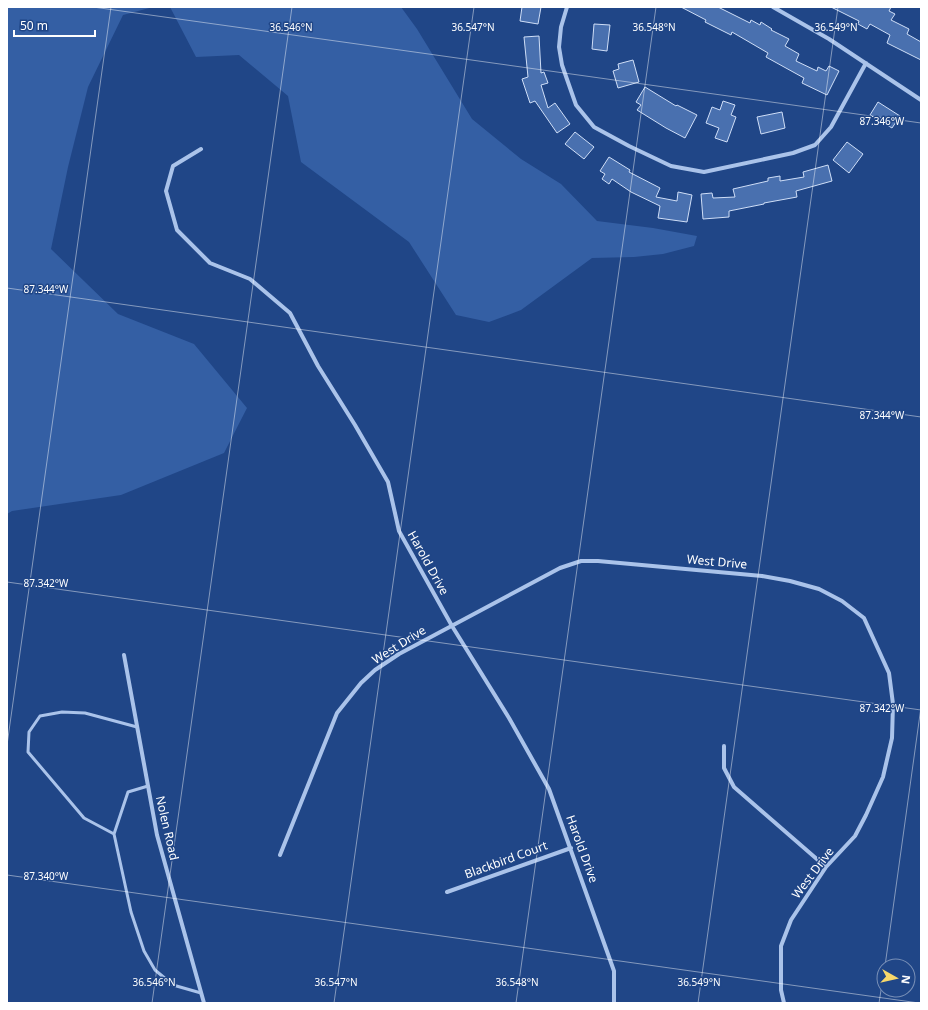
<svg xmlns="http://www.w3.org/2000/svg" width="928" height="1010" viewBox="0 0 928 1010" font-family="'Noto Sans',sans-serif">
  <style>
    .green { fill: #345fa4 }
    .building { fill: #4970af; stroke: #cfdef7 }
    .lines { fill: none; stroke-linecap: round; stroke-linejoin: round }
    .lane { stroke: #aac3ea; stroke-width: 3 }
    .street { stroke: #aac3ea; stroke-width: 4 }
    .ticks { fill: none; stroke: #fff; stroke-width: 1; stroke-opacity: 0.45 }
    .labels { text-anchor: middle; stroke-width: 3; stroke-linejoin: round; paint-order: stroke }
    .street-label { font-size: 12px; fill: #fff; stroke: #204687 }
    .ticks-label { font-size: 10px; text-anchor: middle; fill: #fff; stroke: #204687; stroke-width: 3; stroke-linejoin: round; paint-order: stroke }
  </style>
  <rect width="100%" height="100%" fill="#204687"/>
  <!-- green -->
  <path class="green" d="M7,7H153L123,15L88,87L68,167L51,249L118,314L194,344L247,408L224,453L121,495L12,511L7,514Z
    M170,7H401L417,29L472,119L521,159L561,184L597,221L653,228L697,236L694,246L663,254L634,257L592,258L521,310L489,322L456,315L409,242L301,162L288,96L239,55L196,57Z"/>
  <!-- building -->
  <path class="building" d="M522,7H541L538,24L520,21Z
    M681,7H718L750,23L751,20L760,25L761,22L772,29L771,30L789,39L785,46L799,54L796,61L817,71L818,67L826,71L829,66L839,71L827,95L802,83L804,78L766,57L768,53L732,32L731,35L705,22L706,20Z
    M831,7H891L889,11L895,14L891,20L909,29L907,34L921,42V60L887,43L890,35L870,24L867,29L858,24L859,21Z
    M594,24L610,25L607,51L592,49Z
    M539,36L541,73L544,72L548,83L541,85L548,108L555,103L570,124L557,133L535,101L530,103L522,79L528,77L524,37Z
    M633,60L639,82L618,88L613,71L619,69L618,64Z
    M645,87L676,106L677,105L697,115L685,138L666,128L637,110L641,105L636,102Z
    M723,101L735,105L731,115L736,117L727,142L715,138L719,128L706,123L712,107L720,110Z
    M878,102L900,116L892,128L870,115Z
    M782,112L785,128L761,134L757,117Z
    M575,132L594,147L584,159L565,144Z
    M847,142L863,154L849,173L833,160Z
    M609,157L630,170L629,172L660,188L656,197L677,201L678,192L692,195L687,222L658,218L660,206L631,192L612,179L609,184L602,179L605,174L600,171Z
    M828,165L832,181L796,191L797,197L764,203V204L729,211V217L703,219L701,194L712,193L713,198L735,197L733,189L768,181V178L780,176V181L804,177L803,172Z"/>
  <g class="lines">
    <!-- lane -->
    <path class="lane" d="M137,727L85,713L62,712L40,716L29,732L28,752L84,818L114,834L131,912L144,951L155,970L173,985L201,993
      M114,834L128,792L148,786"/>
    <!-- street -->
    <path class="street" d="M567,7L561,27L559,47L562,65L576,105L594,127L629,146L671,166L704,172L793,153L815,145L831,127L866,63
      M773,7L829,39L921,100
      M201,149L173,166L166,191L177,230L210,263L250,279L290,313L318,366L355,425L388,482L399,531L452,626L509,718L549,789L614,971V1003
      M124,655L157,835L204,1003
      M724,746V768L734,787L826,867
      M280,855L337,713L361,683L375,670L399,654L560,568L581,561H598L762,576L790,581L819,589L842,601L864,618L889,673L893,704L892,738L883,777L866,815L855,836L826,867L791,920L781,946V990L784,1003
      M447,892L571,848"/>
  </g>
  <!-- ticks -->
  <path class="ticks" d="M93,7L921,123M7,288L921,417M7,582L921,710M7,745L111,7M7,875L919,1003M885,966L921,707M152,1003L292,7M334,1003L474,7M516,1003L656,7M698,1003L838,7M879,1003L884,971"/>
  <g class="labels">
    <!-- street labels -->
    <g class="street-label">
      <text transform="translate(717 562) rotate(5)" y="4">West Drive</text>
      <text transform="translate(428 563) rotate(61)" y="4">Harold Drive</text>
      <text transform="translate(399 645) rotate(-32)" y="4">West Drive</text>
      <text transform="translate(167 828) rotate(77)" y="4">Nolen Road</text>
      <text transform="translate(582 849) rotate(70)" y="4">Harold Drive</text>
      <text transform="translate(506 860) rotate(-20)" y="4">Blackbird Court</text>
      <text transform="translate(813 873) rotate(-53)" y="4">West Drive</text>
    </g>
  </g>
  <g class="ticks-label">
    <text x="291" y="31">36.546°N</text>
    <text x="473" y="31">36.547°N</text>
    <text x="654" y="31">36.548°N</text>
    <text x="836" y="31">36.549°N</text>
    <text x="882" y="125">87.346°W</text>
    <text x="46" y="293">87.344°W</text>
    <text x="882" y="419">87.344°W</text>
    <text x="46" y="587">87.342°W</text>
    <text x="882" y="712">87.342°W</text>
    <text x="46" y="880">87.340°W</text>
    <text x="154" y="986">36.546°N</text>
    <text x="336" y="986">36.547°N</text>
    <text x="517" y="986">36.548°N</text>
    <text x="699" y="986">36.549°N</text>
  </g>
  <!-- border -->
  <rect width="928" height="1010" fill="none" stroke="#ffffff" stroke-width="16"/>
  <!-- north arrow -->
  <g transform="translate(896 978) rotate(98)"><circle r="19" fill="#204687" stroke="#7990b7"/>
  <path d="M0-3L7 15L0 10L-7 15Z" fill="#f7d86b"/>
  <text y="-6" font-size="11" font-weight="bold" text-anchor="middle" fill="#ffffff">N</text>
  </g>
  <!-- scale -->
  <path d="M14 30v6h81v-6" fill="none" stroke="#ffffff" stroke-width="2"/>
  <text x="20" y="30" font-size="12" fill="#ffffff" stroke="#204687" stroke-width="3" paint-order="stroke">50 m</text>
</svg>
